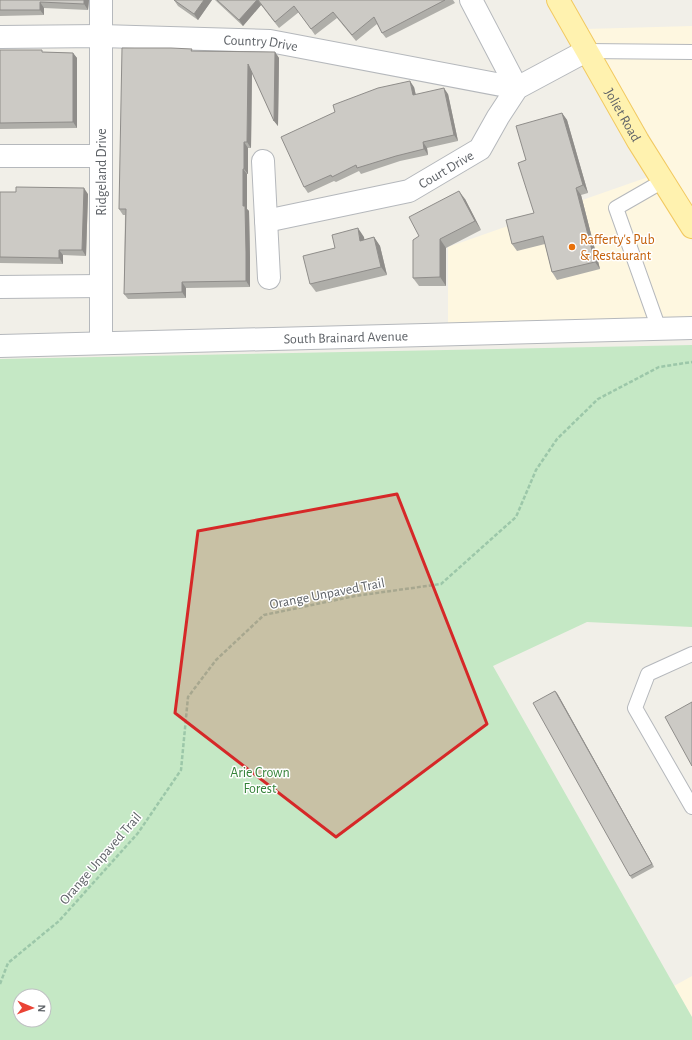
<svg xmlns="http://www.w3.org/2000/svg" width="692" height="1040" viewBox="0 0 692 1040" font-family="'Alegreya Sans',sans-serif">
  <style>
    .commercial { fill: #fef7e0 }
    .green { fill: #c5e8c5; fill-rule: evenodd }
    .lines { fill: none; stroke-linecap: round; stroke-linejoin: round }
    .lane-casing { stroke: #b5b8bc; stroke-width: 16 }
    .street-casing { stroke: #b5b8bc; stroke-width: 24 }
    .primary-casing { stroke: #f2c960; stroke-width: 24 }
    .path { stroke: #9cc7a9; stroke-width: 2.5; stroke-dasharray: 4 2; stroke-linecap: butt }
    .lane { stroke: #fff; stroke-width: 14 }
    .street { stroke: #fff; stroke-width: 22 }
    .primary { stroke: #fff2af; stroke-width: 22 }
    .wall { fill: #afaea9 }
    .shaded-wall { fill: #8f8d8a }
    .building { fill: #cccac5; stroke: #8f8d8a }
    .marked { fill: #d62828; fill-opacity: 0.2; stroke: #d62828; stroke-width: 3; stroke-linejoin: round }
    .food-dot { fill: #e8710a; stroke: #fff; stroke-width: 1.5 }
    .labels { text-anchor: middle; stroke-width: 3; stroke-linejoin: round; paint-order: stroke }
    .street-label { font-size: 14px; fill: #5f6368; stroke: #fff }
    .food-label { font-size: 14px; fill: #c56008; stroke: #fff; text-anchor: start }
    .park-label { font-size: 14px; fill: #348238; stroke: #fff }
  </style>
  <rect width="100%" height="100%" fill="#f1efe8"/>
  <!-- commercial -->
  <path class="commercial" d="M692,26V208L586,29Z
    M651,176L692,241V323L448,326V247Z
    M692,976V1017L674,986Z"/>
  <!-- green -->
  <path class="green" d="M692,345V627L587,622L493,666L692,1017V1040H0V359ZM20,996H44V1020H20Z"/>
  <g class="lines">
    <!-- lane casing -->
    <g class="lane-casing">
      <path id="lane" d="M586,51L692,52
        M659,329L616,208L663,181
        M692,654L648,674L635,708L692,807"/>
    </g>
    <!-- street casing -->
    <g class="street-casing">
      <g id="street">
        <path d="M101,0V343"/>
        <path d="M471,0L517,88"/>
        <path id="s1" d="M0,37L101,36L270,41L517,88"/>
        <path d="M0,156H101"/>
        <path d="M263,161L269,278"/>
        <path id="s2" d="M266,221L409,191L480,149L498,117L517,88L586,51"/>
        <path d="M0,287L101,286"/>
        <path id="s3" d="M0,346L692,328"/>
      </g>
    </g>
    <!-- primary casing -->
    <g class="primary-casing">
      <g id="primary">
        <path id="s4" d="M558,0L638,141L692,227"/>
      </g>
    </g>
    <!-- path -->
    <path class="path" d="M0,984L8,963L59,921L138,833L181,770L188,697L216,660L264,615L355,596L441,584L516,517L536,470L557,439L598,399L659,367L692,362"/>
    <!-- lane -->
    <use href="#lane" class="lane"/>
    <!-- street -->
    <use href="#street" class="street"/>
    <!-- primary -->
    <use href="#primary" class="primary"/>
  </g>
  <!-- wall -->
  <path class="wall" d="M0,0H89L88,10L44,8V15L0,16Z
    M174,0H212L198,20L178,6Z
    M215,0H453L455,3L386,38L382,33L377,24L356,41L337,18L315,35L299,12L279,28L261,5L243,26Z
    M192,49V51L275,52L279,58L278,126L274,121L252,72L251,148H248V174H247V209L249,211L250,258V287L186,288V298L128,299L124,294L125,215H123L119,209Z
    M0,50L43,52L73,53L77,58V128L0,129Z
    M414,87L416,95L448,94L458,141L427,148L428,155L400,161L361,174L359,171L336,182L334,181L308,193L304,187Z
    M562,113L567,120L588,193L581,195L600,269L557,280L552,272L545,244L517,251L512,244L534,213Z
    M0,192L88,194L86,256L63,255V264L0,263Z
    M465,199L481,230L446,248V286H419L413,278L419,236Z
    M364,237V240L374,237L380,246L387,275L316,292L310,284L335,248Z
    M557,693L654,867L632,879L630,876Z"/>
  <!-- shaded-wall -->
  <path class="shaded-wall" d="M84,0H89L88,10L84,4Z
    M204,0H212L198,20L194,14Z
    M257,0H258L261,5L243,26L239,20Z
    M40,2L44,8V15L40,10Z
    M275,52L279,58L278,126L274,121Z
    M73,53L77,58V128L73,122Z
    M248,64L252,69L251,148L247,142Z
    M410,81L414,87L417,101L413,95Z
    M444,88L448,94L458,141L454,135Z
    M562,113L567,120L588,193L583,185Z
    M244,142L248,148V174L244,169Z
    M423,142L427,148L428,155L424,149Z
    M243,169L247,174V209L249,211L250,258V287L246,281L243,206Z
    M84,188L88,194L86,256L82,250Z
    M576,188L581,195L600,269L595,262Z
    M459,191L465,199L481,230L475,221Z
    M358,228L364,237L366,249L360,241Z
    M374,237L380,246L387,275L381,267Z
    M440,239L446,248V286L440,277Z
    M59,250L63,255V264L59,258Z
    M182,282L186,288V298L182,292Z
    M555,691L557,693L654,867L652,864Z"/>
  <!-- building -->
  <path class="building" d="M0,0H84V4L40,2V10H0Z
    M174,0H204L194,14Z
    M217,0H257L239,20Z
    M258,0H445L382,33L374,17L352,35L333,12L311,29L294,6L275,22Z
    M122,48H171L192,49L191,51L275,52L274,121L248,64L247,142H244V169H243V206H245L246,252V281L182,282V292L124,294L126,209H119Z
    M0,50H42V52L73,53V122L0,123Z
    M410,81L413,95L444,88L454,135L423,142L424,149L396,156L357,168L356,165L332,177L331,175L304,187L281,137L335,112L333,105L378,88Z
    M562,113L583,185L576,188L595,262L552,272L543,236L512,244L506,220L534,213L518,163L526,160L516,126Z
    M16,187L84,188L82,250H59V258L0,257V192H16Z
    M459,191L475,221L440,239V277L413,278V240L419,236L409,217Z
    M358,228L360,241L374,237L381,267L310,284L303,256L335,248L332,235Z
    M555,691L652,864L630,876L533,703Z
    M692,702V766L665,717Z"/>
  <!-- marked area -->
  <path class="marked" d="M397,494L487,724L336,837L175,713L198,531Z"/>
  <!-- markers -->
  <circle class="food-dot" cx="572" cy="247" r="4"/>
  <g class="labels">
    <!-- street labels -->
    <g class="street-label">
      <text dy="5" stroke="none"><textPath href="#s1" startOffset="261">Country Drive</textPath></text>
      <text dy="5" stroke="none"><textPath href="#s4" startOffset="132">Joliet Road</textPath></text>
      <text dy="5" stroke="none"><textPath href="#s2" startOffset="189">Court Drive</textPath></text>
      <text transform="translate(101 172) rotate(-90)" y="5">Ridgeland Drive</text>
      <text dy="5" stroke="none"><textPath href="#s3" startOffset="346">South Brainard Avenue</textPath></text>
      <text transform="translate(327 593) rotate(-11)" y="5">Orange Unpaved Trail</text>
      <text transform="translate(100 858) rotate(-49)" y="5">Orange Unpaved Trail</text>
    </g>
    <!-- food labels -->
    <g class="food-label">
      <text x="580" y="244">Rafferty's Pub<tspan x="580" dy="16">&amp; Restaurant</tspan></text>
    </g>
    <!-- park labels -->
    <g class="park-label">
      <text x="260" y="777">Arie Crown<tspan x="260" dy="16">Forest</tspan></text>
    </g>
  </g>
  <!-- north arrow -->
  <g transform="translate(32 1008) rotate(92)"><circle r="19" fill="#ffffff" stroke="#bfc1c3"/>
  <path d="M0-3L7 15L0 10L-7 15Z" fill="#ea4335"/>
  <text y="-6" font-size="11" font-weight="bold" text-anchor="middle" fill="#5f6368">N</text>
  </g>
</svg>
